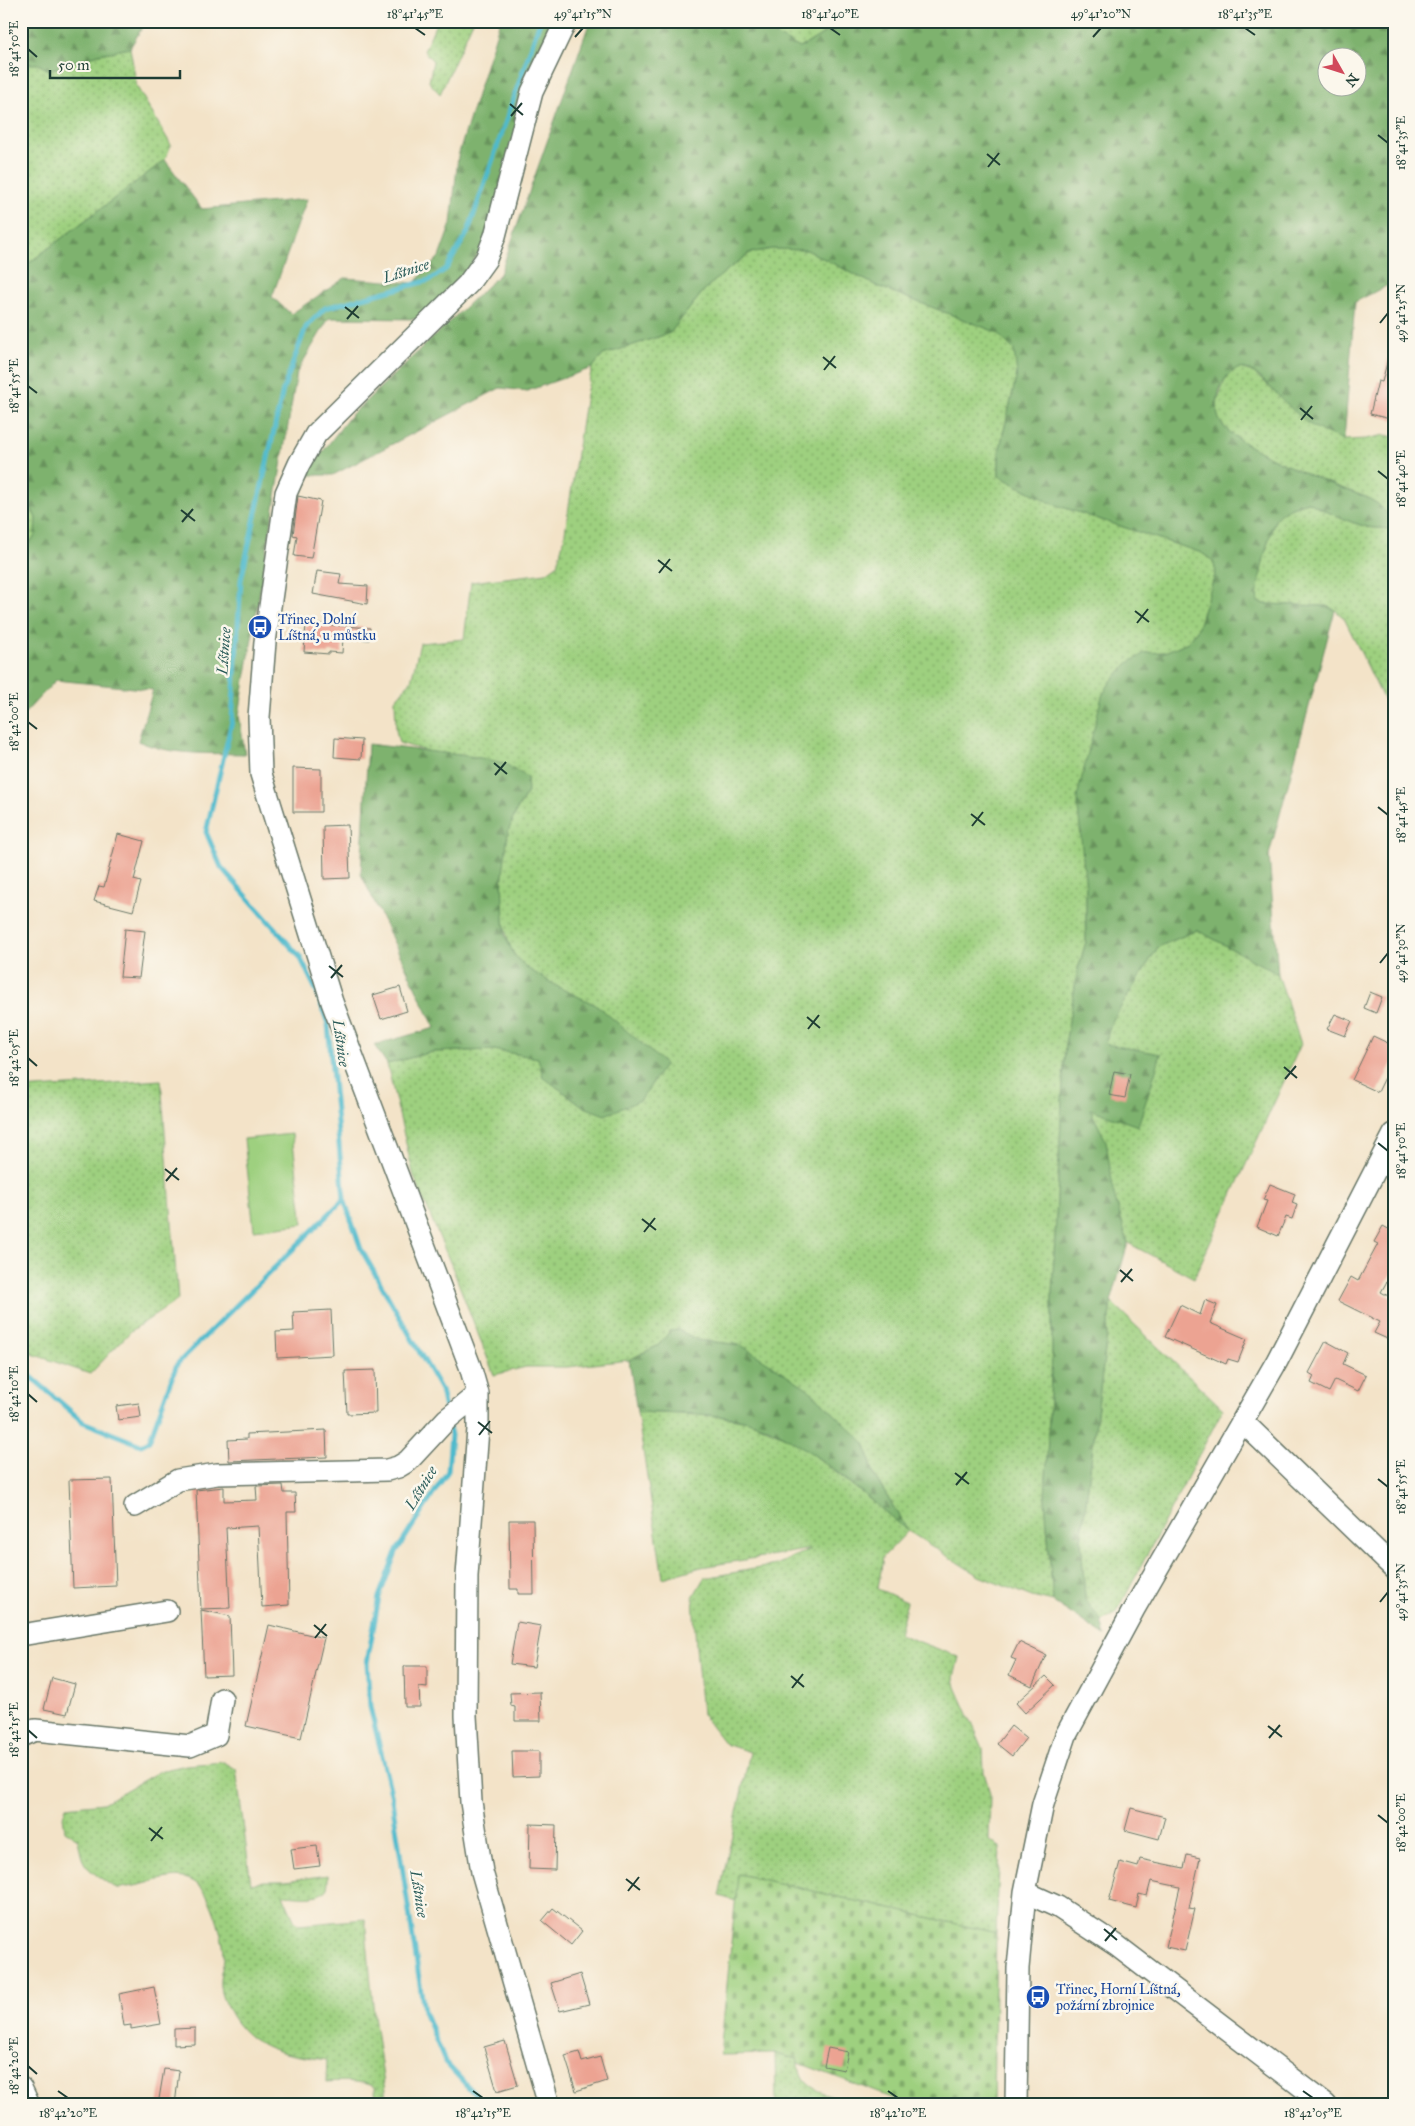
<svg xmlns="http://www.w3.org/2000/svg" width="1415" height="2126" viewBox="0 0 1415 2126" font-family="'IM FELL Great Primer',serif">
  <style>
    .grass { fill: url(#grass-dots); stroke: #5e865a }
    .forest { fill: url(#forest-firs); stroke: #4e7851; fill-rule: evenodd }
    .cemetery { fill: url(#cemetery-stones); stroke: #5e865a }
    .garden { fill: #9ed07f; stroke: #5e865a }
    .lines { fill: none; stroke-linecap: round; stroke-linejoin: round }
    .stream { stroke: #4fbacc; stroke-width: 5 }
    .building { fill: #eca392 }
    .minor-casing { stroke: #697768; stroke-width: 24 }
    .minor { stroke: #fff; stroke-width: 21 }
    .ticks { fill: none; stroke: #1f3d34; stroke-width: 2 }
    .labels { text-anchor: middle; stroke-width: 5; stroke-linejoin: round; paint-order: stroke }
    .transit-label { font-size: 14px; fill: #164399; stroke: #fbf7ec; text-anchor: start }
    .water-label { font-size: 15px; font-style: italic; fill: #2b5c5a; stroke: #fbf7ec }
    .neatline { fill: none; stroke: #1f3d34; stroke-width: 2 }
    .ticks-label { font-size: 12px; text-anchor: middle; fill: #1f3d34 }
  </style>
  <defs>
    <pattern id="grass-dots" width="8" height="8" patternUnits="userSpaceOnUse" patternTransform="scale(1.25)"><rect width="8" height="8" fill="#9ed07f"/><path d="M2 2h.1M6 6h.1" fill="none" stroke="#80aa69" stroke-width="1.8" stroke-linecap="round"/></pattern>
    <pattern id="forest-firs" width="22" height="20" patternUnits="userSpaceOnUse" patternTransform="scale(1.25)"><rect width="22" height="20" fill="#7eb26e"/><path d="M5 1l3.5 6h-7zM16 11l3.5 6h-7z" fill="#67925b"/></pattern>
    <pattern id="cemetery-stones" width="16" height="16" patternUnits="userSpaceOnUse" patternTransform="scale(1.25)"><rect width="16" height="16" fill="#9ed07f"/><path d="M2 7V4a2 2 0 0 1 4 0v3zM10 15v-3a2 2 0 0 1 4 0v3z" fill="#80aa69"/></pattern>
  </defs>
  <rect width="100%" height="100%" fill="#fbf7ec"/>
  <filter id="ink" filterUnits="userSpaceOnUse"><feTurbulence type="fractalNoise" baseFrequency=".02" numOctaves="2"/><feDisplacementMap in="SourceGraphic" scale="10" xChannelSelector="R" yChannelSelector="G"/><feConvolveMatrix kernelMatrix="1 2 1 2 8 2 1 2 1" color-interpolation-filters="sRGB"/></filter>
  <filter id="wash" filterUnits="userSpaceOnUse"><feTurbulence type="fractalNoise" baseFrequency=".0096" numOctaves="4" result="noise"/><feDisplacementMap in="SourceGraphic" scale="20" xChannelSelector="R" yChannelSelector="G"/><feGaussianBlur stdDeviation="1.12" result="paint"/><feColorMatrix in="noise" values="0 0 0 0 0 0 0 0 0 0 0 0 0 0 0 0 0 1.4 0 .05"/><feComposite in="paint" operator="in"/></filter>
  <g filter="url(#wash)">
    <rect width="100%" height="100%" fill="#f3e3c8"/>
    <!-- grass -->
    <path class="grass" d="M437,21H473L440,94L429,82L433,61L424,51Z
      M771,21H833L824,33L800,48L766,31Z
      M21,42L25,57L49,70L99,54L130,48L137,87L171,145L165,160L21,269Z
      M772,249L807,250L877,286L996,332L1015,350L1017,374L999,452V476L1053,504L1202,553L1213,561L1216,572L1197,630L1188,642L1165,652L1145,653L1086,889V942L1078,969L1065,1045L1052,1294V1356L1045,1499L1053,1602L1032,1597L979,1576L908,1531L883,1557L878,1589L907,1602L899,1634L959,1657L954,1678L956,1687L983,1748L984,1772L990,1794L989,1841L1000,1847L996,1933L739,1874L736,1901L719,1896L750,1752L725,1744L702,1714L696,1647L693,1597L704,1578L776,1565L811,1549L701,1567L663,1578L637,1412L717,1416L749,1421L799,1443L907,1529L874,1475L865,1443L741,1345L698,1340L678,1330L670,1331L659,1345L629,1360L567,1367H526L494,1375L452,1267L414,1177L387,1064L432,1052L494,1050L539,1058L598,1006C574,995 528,976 514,954C497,927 502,863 508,833C511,818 520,805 528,792L476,757L431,752L399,743L396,730L395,700L411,681L420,643L464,639L471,582L546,573L557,565L564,539L586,394L592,368L603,355L670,333L705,289L726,271L750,253Z
      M1239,368L1253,372L1312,426L1344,440L1366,439L1385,435L1394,437V520L1378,504L1366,497C1334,486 1238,449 1221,423C1215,414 1216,404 1220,394C1224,382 1226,373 1239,368Z
      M21,486L36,518L35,536L21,552Z
      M1308,502C1327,512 1346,521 1367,527C1376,529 1385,527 1394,531V721L1344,618L1335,610L1326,606L1263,604L1257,601C1254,593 1271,524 1277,517C1285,508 1297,505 1308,502Z
      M1197,930L1278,974L1301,1044L1194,1278L1128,1243L1089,1108L1139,1126L1105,1044L1111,1023L1158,947Z
      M161,1080L178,1300L131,1331L90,1374L21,1350V1089Z
      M1111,1302L1223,1409L1116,1614L1101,1621L1085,1599L1081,1541Z
      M224,1762L236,1769L251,1884L264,1881H285L328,1875C328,1879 328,1884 327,1888C320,1901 295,1895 283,1895L294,1920L299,1925L365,1919L374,2015L387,2105H376L375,2088C367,2080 338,2081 326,2082L327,2060C284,2054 250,2051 228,2009C223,2000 219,1991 220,1980C220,1973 224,1965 224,1958C225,1942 213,1903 203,1890C183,1864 151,1886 126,1887C122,1888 118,1889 115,1887C110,1886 106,1881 102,1879C82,1865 82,1862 78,1839L65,1831L63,1816L66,1807L103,1803L160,1771L186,1765Z
      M775,2054L798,2059C799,2065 800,2073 803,2078C816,2098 856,2100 879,2105H776Z"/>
    <!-- forest -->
    <path class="forest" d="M21,21H146L130,48L99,54L49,70L38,64H29C20,51 21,36 21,21Z
      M500,21H555L483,247L462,277L418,319L329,318L297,372L239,715L245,754C209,753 171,756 138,741L153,690L56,680L21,717V552L35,536L36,518L21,486V269L165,160L202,209L307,199L272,297L291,314L345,278L414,283L439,257L451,224L458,156Z
      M590,21H771L767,31L800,48L824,33L833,21H1394V282L1355,302L1344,440C1334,436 1322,432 1312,426C1296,415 1279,396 1265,382C1261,379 1257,374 1253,372C1225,355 1209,405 1221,423C1238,449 1334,486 1366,497L1378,504L1394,520V531C1385,527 1376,529 1367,527C1346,521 1327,512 1308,502C1297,505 1285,508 1277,517C1271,524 1254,593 1258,602L1264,604L1326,606L1335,610L1269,855L1278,974L1197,930L1158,947L1111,1023L1105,1044L1161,1054L1138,1126L1090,1109L1106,1141L1114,1195L1128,1243L1111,1302L1081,1541L1085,1599L1101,1621L1105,1636L1053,1602L1045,1499L1052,1356V1294L1065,1045L1078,969L1086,942V889L1077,797L1102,696L1111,681L1128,663L1145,653L1165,652L1188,642L1197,630L1216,572L1213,561L1202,553L1053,504L999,476V452L1017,374L1014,350L996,332L877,286L807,250L772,249L750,253L726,271L705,289L670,333L603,355L592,368L527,391L500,388L333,475H305L350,416L500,274ZM1328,58H1358V88H1328Z
      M368,744L476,757L504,763L527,777L528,792L517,809L508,832L502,883L505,935L514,955L527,968L560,988L598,1006L665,1064L641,1100L605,1115L584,1107L543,1077L538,1058L494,1050L432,1052L387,1064L374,1045L435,1028L361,874Z
      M678,1330L698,1340L741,1345L807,1388L865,1443L874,1475L908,1531C863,1495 803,1436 748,1421C712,1412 673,1414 637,1412L629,1360L659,1345L670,1331Z"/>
    <!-- cemetery -->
    <path class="cemetery" d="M738,1874L996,1933L993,2105H911L799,2063L798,2059L775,2054L720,2055Z"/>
    <!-- garden -->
    <path class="garden" d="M292,1134L303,1224L254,1230L244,1139Z"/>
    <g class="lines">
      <!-- stream -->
      <path class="stream" d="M21,1372L28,1374L83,1422L141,1445L149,1441L177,1364L344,1199
        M446,1414L441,1390L361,1249L344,1199L328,1024L316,990L300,957L221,867L206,832L232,721L241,580L283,390L306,327L325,308L430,280L446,269L468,232L540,21
        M449,1427L451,1435L448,1471L396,1552L379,1597L367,1663L370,1707L391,1793L424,2011L445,2062L485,2105"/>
    </g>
    <g id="blocks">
      <!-- building -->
      <path class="building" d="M1389,355H1394V420L1370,414L1378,381L1382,382Z
        M298,496L321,501L311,558L294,556L297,536L293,535Z
        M317,571L341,574L339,584L368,586L367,604L313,594Z
        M306,623L370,628L369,640L343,638L342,653L329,652V654L304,652Z
        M335,738L362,740L361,759L334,757Z
        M293,768L321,769V812H293Z
        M348,825L350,878L324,879L323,826Z
        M118,834L144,841L134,880L141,882L133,911L94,901L99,886L104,887Z
        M125,929L145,931L139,978L120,977Z
        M400,987L407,1011L381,1019L373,995Z
        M1370,992L1382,997L1376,1013L1364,1008Z
        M1335,1014L1352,1021L1345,1036L1327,1029Z
        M1373,1036L1394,1046V1059L1378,1092L1352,1080Z
        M1114,1071L1130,1074L1125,1098L1109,1095Z
        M1270,1184L1295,1194L1292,1203L1297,1205L1292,1219L1286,1217L1278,1236L1257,1227L1267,1201L1263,1200Z
        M1383,1226L1394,1232V1269L1381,1292L1392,1298L1394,1295V1342L1374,1333L1380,1322L1338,1301L1351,1277L1358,1281L1378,1244L1374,1242Z
        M1205,1300L1217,1305L1210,1323L1247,1339L1238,1362L1228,1359L1226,1364L1165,1337L1180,1305L1200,1315Z
        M331,1310L333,1355L277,1358L276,1332L294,1331L293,1312Z
        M1326,1341L1348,1353L1343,1364L1366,1375L1358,1391L1335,1380L1329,1392L1311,1383L1314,1376L1309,1373Z
        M375,1370L376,1413L347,1414L345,1371Z
        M139,1403L141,1417L118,1420L116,1406Z
        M326,1430L327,1457L229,1461L228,1440L247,1439V1434Z
        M112,1479L116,1586L73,1588L69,1480Z
        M283,1485L284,1493H295L296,1512H287L289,1605L262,1607L258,1526L226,1528L230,1608L201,1609L196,1490L224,1487V1501L257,1500L256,1486Z
        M509,1520H533L534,1594H518V1589H510Z
        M201,1610L230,1616L232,1675L204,1676Z
        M517,1622L541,1626L534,1667L510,1664Z
        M269,1625L324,1638L301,1738L246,1726Z
        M1019,1642L1046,1655L1032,1686L1009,1675L1016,1660L1011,1658Z
        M404,1666H427V1688L419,1687L420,1707H405Z
        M1046,1676L1055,1685L1025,1713L1016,1703Z
        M52,1678L75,1684L67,1714L44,1709Z
        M540,1692L541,1721H515V1707L511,1706L510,1693Z
        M1011,1726L1026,1738L1012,1756L997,1744Z
        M512,1751H539V1776L513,1777Z
        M1131,1808L1165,1817L1159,1839L1125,1830Z
        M530,1824L556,1825L555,1870L529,1869Z
        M317,1846L320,1866L294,1869L291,1849Z
        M1187,1855L1200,1858L1189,1908L1195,1909L1185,1951L1166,1947L1180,1887L1151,1881L1147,1896L1139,1894L1136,1908L1109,1901L1120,1862L1138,1867L1140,1859L1184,1868Z
        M553,1908L582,1931L571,1945L542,1921Z
        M580,1974L589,2004L560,2011L551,1983Z
        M154,1987L161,2024L131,2029V2025L124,2026L119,1994Z
        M195,2028V2044L174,2045V2029Z
        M505,2041L518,2085L497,2091L484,2047Z
        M828,2048L848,2052L844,2070L824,2066Z
        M579,2052L582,2062L600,2057L607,2081L576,2091L565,2056Z
        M164,2069L179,2071L175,2105H158Z"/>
    </g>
  </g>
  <g filter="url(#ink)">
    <use href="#blocks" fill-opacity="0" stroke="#697768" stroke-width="1"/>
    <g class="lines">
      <!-- minor casing -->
      <g class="minor-casing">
        <path id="minor" d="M1243,1422L1394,1568
          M135,1506L178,1480L217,1474L349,1471L387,1470L398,1467L408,1461L447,1419L478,1394
          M21,1635L167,1611
          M21,1736L35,1730L190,1746L216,1735L222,1699
          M1025,1892L1058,1907L1116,1945L1326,2105
          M21,2088L29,2105
          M549,2105L482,1872L471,1802L466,1716L467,1576L478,1429V1394L470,1366L332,1002L261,774L259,717L265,642L286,493L299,464L316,434L468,284L486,259L495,236L532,92L566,21
          M1016,2105L1018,1968L1025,1892L1043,1804L1066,1735L1134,1609L1277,1361L1394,1134"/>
      </g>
      <!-- minor -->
      <use href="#minor" class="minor"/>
    </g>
  </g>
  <!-- ticks -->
  <path class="ticks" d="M415,28L425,35M830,28L840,35M1245,28L1255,35M575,37L583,28M1093,37L1101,28M28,49L37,57M510,104L523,115M511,116L522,103M1378,135L1388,143M987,154L1000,165M988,167L999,153M345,307L359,318M347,319L358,306M1380,323L1388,313M823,357L836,368M824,370L835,356M28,386L37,393M1300,408L1313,419M1301,420L1312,406M1378,471L1388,479M181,510L195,521M182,522L193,509M658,560L672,571M659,573L670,559M1135,611L1149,622M1137,623L1148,609M28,722L37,729M494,763L507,774M495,775L506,762M1378,807L1388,815M971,814L985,825M972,826L983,812M1380,963L1388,953M329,966L343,977M331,978L342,965M807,1017L820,1028M808,1029L819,1015M28,1058L37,1066M1284,1067L1297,1078M1285,1079L1296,1066M1378,1143L1388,1151M165,1169L179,1180M166,1181L177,1168M642,1219L656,1230M644,1232L655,1218M1120,1270L1133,1281M1121,1282L1132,1269M28,1394L37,1402M478,1422L492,1433M479,1435L490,1421M955,1473L969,1484M1378,1479L1388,1487M956,1485L967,1472M1380,1602L1388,1592M314,1625L327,1636M315,1638L326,1624M791,1676L804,1687M792,1688L803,1674M1268,1726L1282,1737M28,1730L37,1738M1269,1738L1280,1725M1378,1815L1388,1823M149,1828L163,1839M151,1841L162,1827M626,1879L640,1890M628,1891L639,1877M1104,1929L1117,1940M1105,1941L1116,1928M28,2066L37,2074M58,2091L68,2098M473,2091L483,2098M888,2091L898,2098M1303,2091L1313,2098"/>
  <!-- icons -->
  <defs>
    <g id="bus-disc" transform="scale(1.25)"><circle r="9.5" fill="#1a4fb4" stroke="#fbf7ec"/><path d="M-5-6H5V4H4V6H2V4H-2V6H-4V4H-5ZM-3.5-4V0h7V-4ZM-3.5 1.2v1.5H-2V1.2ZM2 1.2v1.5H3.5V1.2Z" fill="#fff"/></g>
  </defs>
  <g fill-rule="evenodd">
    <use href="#bus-disc" x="260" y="627"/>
    <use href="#bus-disc" x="1038" y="1997"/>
  </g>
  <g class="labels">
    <!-- transit labels -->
    <g class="transit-label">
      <text x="278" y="624">Třinec, Dolní<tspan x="278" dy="16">Líštná, u můstku</tspan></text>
      <text x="1056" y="1994">Třinec, Horní Líštná,<tspan x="1056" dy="16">požární zbrojnice</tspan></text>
    </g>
    <!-- water labels -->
    <g class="water-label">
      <text transform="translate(406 271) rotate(-18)" y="5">Líštnice</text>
      <text transform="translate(224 651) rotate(-86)" y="5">Líštnice</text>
      <text transform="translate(341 1043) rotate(82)" y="5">Líštnice</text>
      <text transform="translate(421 1488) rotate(-59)" y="5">Líštnice</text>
      <text transform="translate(419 1894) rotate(81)" y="5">Líštnice</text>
    </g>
  </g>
  <!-- margin -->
  <rect width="1415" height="2126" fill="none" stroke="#fbf7ec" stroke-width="55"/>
  <!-- north arrow -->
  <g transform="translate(1342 72) rotate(129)"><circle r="24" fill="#fbf7ec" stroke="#a3ada2"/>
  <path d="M0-4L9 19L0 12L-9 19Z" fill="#d1495b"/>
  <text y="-8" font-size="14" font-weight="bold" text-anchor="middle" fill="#1f3d34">N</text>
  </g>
  <!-- scale -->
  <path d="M50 70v8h130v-8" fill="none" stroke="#1f3d34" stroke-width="2.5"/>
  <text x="58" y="70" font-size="15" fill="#1f3d34" stroke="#fbf7ec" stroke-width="4" paint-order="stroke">50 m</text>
  <rect x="28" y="28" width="1360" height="2070" class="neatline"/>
  <g class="ticks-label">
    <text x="415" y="18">18°41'45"E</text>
    <text x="583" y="18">49°41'15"N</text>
    <text x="830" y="18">18°41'40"E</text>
    <text x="1101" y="18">49°41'20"N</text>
    <text x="1245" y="18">18°41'35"E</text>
    <text transform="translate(14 49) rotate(-90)" y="4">18°41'50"E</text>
    <text transform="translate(1401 143) rotate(-90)" y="4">18°41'35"E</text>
    <text transform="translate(1401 313) rotate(-90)" y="4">49°41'25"N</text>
    <text transform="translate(14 386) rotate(-90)" y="4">18°41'55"E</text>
    <text transform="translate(1401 479) rotate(-90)" y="4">18°41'40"E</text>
    <text transform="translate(14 722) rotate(-90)" y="4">18°42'00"E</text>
    <text transform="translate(1401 815) rotate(-90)" y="4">18°41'45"E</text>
    <text transform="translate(1401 953) rotate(-90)" y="4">49°41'30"N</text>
    <text transform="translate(14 1058) rotate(-90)" y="4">18°42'05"E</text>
    <text transform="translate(1401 1151) rotate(-90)" y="4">18°41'50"E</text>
    <text transform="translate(14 1394) rotate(-90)" y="4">18°42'10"E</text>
    <text transform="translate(1401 1487) rotate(-90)" y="4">18°41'55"E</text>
    <text transform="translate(1401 1592) rotate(-90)" y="4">49°41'35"N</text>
    <text transform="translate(14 1730) rotate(-90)" y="4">18°42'15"E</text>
    <text transform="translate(1401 1823) rotate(-90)" y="4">18°42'00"E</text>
    <text transform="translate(14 2066) rotate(-90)" y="4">18°42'20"E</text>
    <text x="68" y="2117">18°42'20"E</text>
    <text x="483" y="2117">18°42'15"E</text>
    <text x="898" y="2117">18°42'10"E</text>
    <text x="1313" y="2117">18°42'05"E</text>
  </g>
</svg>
